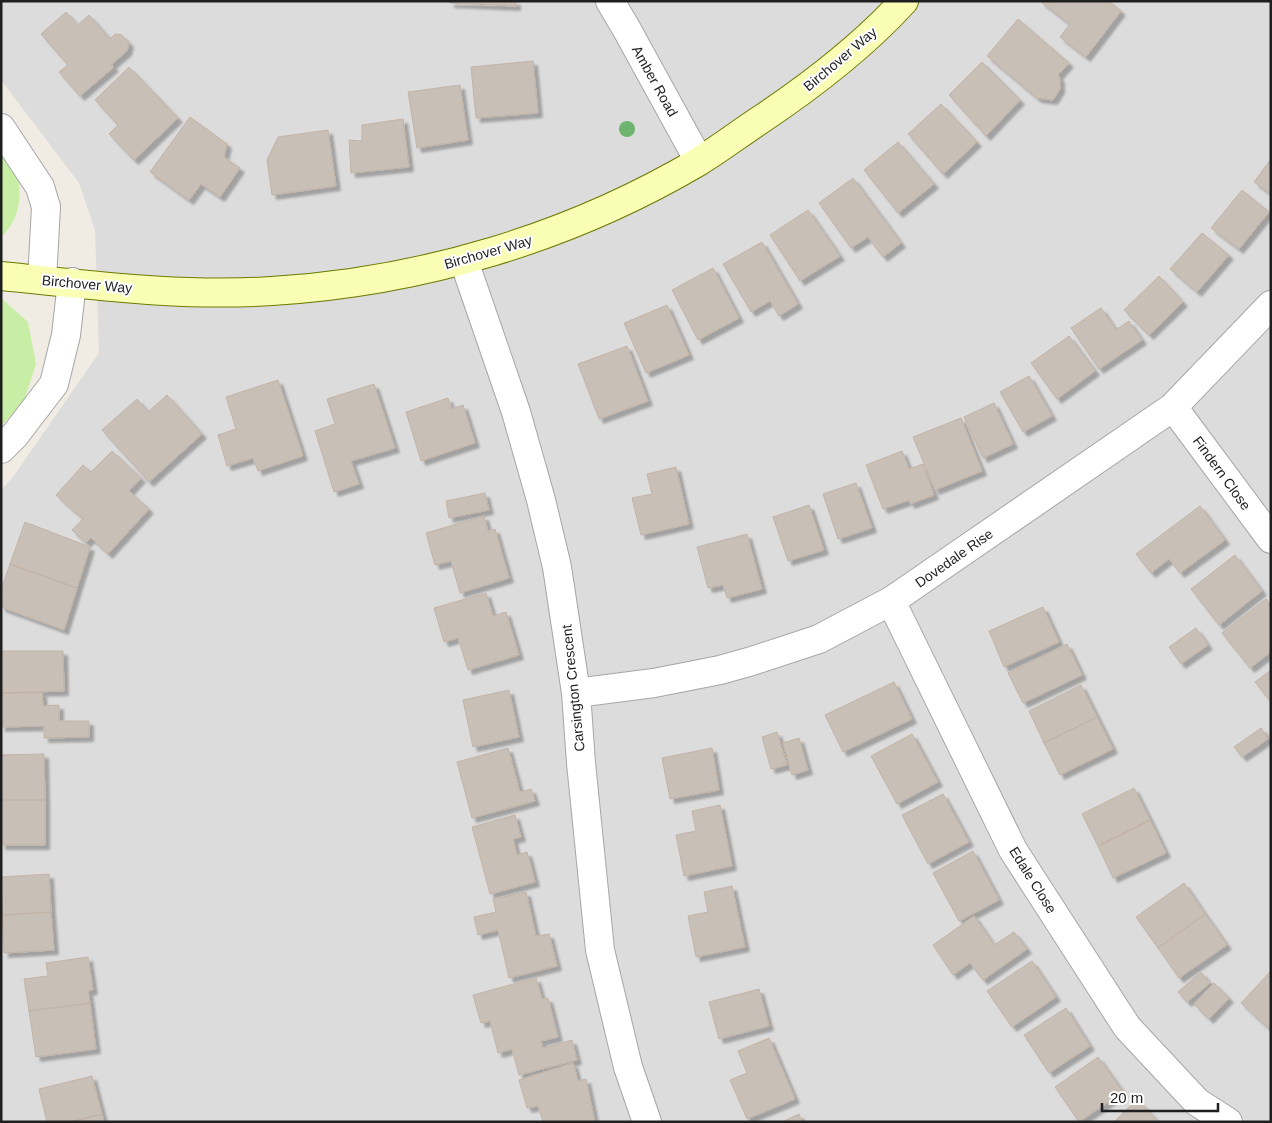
<svg xmlns="http://www.w3.org/2000/svg" width="1272" height="1123" viewBox="0 0 1272 1123" font-family="Arial,sans-serif">
  <style>
    .residential { fill: #dddcdc }
    .grass { fill: #c8eea6 }
    .building { fill: #c8bfb7; stroke: #c3b3a5; filter: url(#shadow) }
    .lines { fill: none; stroke-linecap: round; stroke-linejoin: round }
    .street-casing { stroke: #a6a6a6; stroke-width: 30 }
    .secondary-casing { stroke: #6c7b00; stroke-width: 30 }
    .street { stroke: #fff; stroke-width: 28 }
    .secondary { stroke: #f9feb4; stroke-width: 28 }
    .tree { fill: #6eb470 }
    .labels { text-anchor: middle; stroke-width: 4; stroke-linejoin: round; paint-order: stroke }
    .street-label { font-size: 14px; fill: #1f1f1f; stroke: #fff }
  </style>
  <defs>
    <filter id="shadow"><feDropShadow dx="4.5" dy="4.5" stdDeviation="1" flood-color="#0004"/></filter>
  </defs>
  <rect width="100%" height="100%" fill="#f0ece4"/>
  <!-- residential -->
  <path class="residential" d="M1,1H1271V1122H1V490L13,477L99,353L95,230L79,183L1,80Z"/>
  <!-- grass -->
  <path class="grass" d="M1,146C6,152 11,158 14,165C24,190 21,219 1,237Z
    M1,298L28,322L36,364L24,401L1,426Z"/>
  <!-- building -->
  <path class="building" d="M450,1H516V6L450,3Z
    M1040,1H1109L1121,11L1086,57L1060,37L1070,24Z
    M66,12L78,25L89,15L110,39L115,34L122,35L129,43L127,51L111,65L114,67L80,96L59,72L68,65L41,34Z
    M1018,19L1069,63L1058,75L1060,79V89L1053,100L1037,98L987,56Z
    M533,61L538,113L476,118L471,67Z
    M982,62L1020,100L986,136L949,95Z
    M129,67L178,118L134,160L109,134L118,125L95,100Z
    M460,85L468,140L417,148L408,92Z
    M941,104L977,142L943,174L908,134Z
    M190,117L227,144L224,157L240,168L220,197L201,184L189,200L150,172Z
    M403,119L409,167L351,173L349,140L362,141V125Z
    M328,130L336,186L272,195L267,160L278,137Z
    M898,142L934,184L898,213L864,170Z
    M1271,159V194L1254,182Z
    M853,178L901,243L883,257L868,237L851,248L819,203Z
    M1242,190L1269,212L1239,249L1211,228Z
    M808,210L840,256L800,281L770,235Z
    M1202,233L1229,255L1197,292L1170,269Z
    M762,242L798,304L779,316L770,301L751,312L723,264Z
    M713,268L739,318L698,340L672,290Z
    M1159,276L1183,302L1149,335L1124,310Z
    M667,305L689,355L646,373L624,323Z
    M1101,308L1116,330L1129,321L1142,340L1099,369L1071,328Z
    M1069,336L1095,371L1057,399L1031,363Z
    M627,346L648,401L599,419L578,364Z
    M1029,376L1052,416L1023,432L1000,392Z
    M278,380L303,456L258,471L253,458L227,466L218,435L236,429L226,397Z
    M374,384L395,448L351,461L359,484L334,492L315,431L335,424L327,399Z
    M167,395L202,434L149,482L102,430L137,399L148,412Z
    M448,398L452,409L463,405L475,443L421,461L406,412Z
    M994,403L1013,444L983,458L964,417Z
    M961,418L982,471L935,490L913,437Z
    M112,451L141,478L129,491L149,509L108,554L91,538L86,543L72,530L83,519L56,495L83,465L91,472Z
    M902,451L909,469L923,464L934,495L910,504L909,500L883,509L866,465Z
    M676,467L689,524L641,535L632,498L652,494L647,474Z
    M856,483L872,528L838,539L823,494Z
    M485,493L489,510L449,518L446,501Z
    M809,505L824,550L788,561L773,517Z
    M1200,506L1225,540L1180,573L1169,559L1151,573L1136,554Z
    M484,516L488,531L495,529L509,578L460,593L451,561L435,565L426,533Z
    M25,522L90,547L77,588L10,564Z
    M747,534L762,589L727,598L723,585L708,588L697,547Z
    M1235,555L1262,591L1219,625L1191,589Z
    M10,564L77,588L64,630L1,607V590Z
    M486,593L493,616L506,612L519,655L468,670L458,638L444,642L434,608Z
    M1266,599L1271,605V652L1250,668L1222,633Z
    M1043,607L1059,642L1004,667L989,631Z
    M1196,628L1208,645L1181,664L1169,647Z
    M1067,644L1082,675L1023,703L1008,673Z
    M1,651H63L64,691L1,693Z
    M1271,670V702L1255,682Z
    M894,682L912,719L843,752L825,715Z
    M1081,685L1097,717L1044,743L1029,711Z
    M509,690L519,737L473,747L463,700Z
    M1,693H42L43,706L59,705V721H89V737L44,738V726L1,727Z
    M1097,717L1113,749L1060,775L1044,743Z
    M1261,728L1268,739L1242,757L1234,747Z
    M777,732L787,765L771,769L762,737Z
    M912,734L938,782L897,804L871,756Z
    M799,738L808,770L792,775L783,743Z
    M508,748L520,792L531,789L535,801L472,818L457,762Z
    M712,748L719,790L670,799L662,758Z
    M44,754L45,800H1V755Z
    M1134,788L1150,820L1098,846L1082,814Z
    M943,794L969,842L928,864L902,815Z
    M1,800H45V845H1Z
    M720,805L732,866L684,876L676,835L696,831L692,811Z
    M515,815L521,837L513,839L517,855L527,852L535,882L490,894L472,827Z
    M1150,820L1166,853L1113,878L1098,846Z
    M973,851L999,900L959,921L933,873Z
    M49,874L51,912L2,915L1,877Z
    M1184,883L1205,914L1158,948L1136,917Z
    M732,886L745,947L696,957L688,916L708,912L704,892Z
    M526,892L536,936L549,934L557,966L509,978L498,930L478,935L474,917L496,912L493,899Z
    M51,912L54,950L4,953L2,915Z
    M1205,914L1227,945L1179,978L1158,948Z
    M974,916L994,945L1014,932L1027,949L983,980L970,963L953,975L933,945Z
    M88,957L93,990L88,991L90,1003L29,1011L24,979L48,976L46,963Z
    M1032,961L1056,997L1012,1027L987,991Z
    M1271,971V1026L1268,1028L1241,1003Z
    M1201,972L1210,983L1187,1002L1178,992Z
    M536,978L542,999L548,998L558,1037L541,1041L543,1048L572,1040L577,1060L519,1075L512,1049L498,1053L490,1021L481,1023L473,995Z
    M1214,983L1229,998L1209,1019L1194,1004Z
    M759,989L769,1026L719,1039L709,1002Z
    M90,1003L96,1049L36,1057L29,1011Z
    M1066,1008L1090,1046L1049,1073L1024,1035Z
    M769,1038L795,1099L747,1119L730,1080L747,1073L738,1051Z
    M1098,1057L1123,1092L1079,1122L1055,1087Z
    M573,1063L578,1081L586,1079L595,1122H543L538,1106L527,1108L519,1080Z
    M92,1076L102,1114L70,1122H47L39,1089Z
    M1137,1099L1159,1122H1114Z
    M102,1114L104,1122H70Z
    M799,1114L802,1122H782Z"/>
  <g class="lines">
    <!-- street casing -->
    <g class="street-casing">
      <path id="street" d="M610,1L626,28L699,161
        M1,128L40,187L46,207L42,280
        M464,261L516,412L541,500L557,567L576,693L581,763L600,950L628,1067L647,1122
        M1173,407L1271,539
        M1,449L15,435L54,384L66,335L72,282
        M891,601L1013,850L1127,1027L1197,1102L1228,1122
        M576,693L654,683L720,670L752,661L819,639L891,601L1173,407L1271,305"/>
    </g>
    <!-- secondary casing -->
    <g class="secondary-casing">
      <path id="secondary" d="M1,276C91,285 182,297 272,291C421,282 569,238 698,162C719,149 739,134 760,120C811,86 862,47 904,1"/>
    </g>
    <!-- street -->
    <use href="#street" class="street"/>
    <!-- secondary -->
    <use href="#secondary" class="secondary"/>
  </g>
  <!-- trees -->
  <circle class="tree" cx="627" cy="129" r="8"/>
  <g class="labels">
    <!-- street labels -->
    <g class="street-label">
      <text transform="translate(840 59) rotate(-40)" y="5">Birchover Way</text>
      <text transform="translate(655 81) rotate(61)" y="5">Amber Road</text>
      <text transform="translate(488 252) rotate(-16)" y="5">Birchover Way</text>
      <text transform="translate(87 284) rotate(5)" y="5">Birchover Way</text>
      <text transform="translate(1222 473) rotate(54)" y="5">Findern Close</text>
      <text transform="translate(954 558) rotate(-35)" y="5">Dovedale Rise</text>
      <text transform="translate(573 688) rotate(-96)" y="5">Carsington Crescent</text>
      <text transform="translate(1033 880) rotate(58)" y="5">Edale Close</text>
    </g>
  </g>
  <!-- border -->
  <rect width="1272" height="1123" fill="none" stroke="#1f1f1f" stroke-width="5"/>
  <!-- scale -->
  <path d="M1102 1103v8h116v-8" fill="none" stroke="#1f1f1f" stroke-width="2.5"/>
  <text x="1110" y="1103" font-size="15" fill="#1f1f1f" stroke="#ffffff" stroke-width="4" paint-order="stroke">20 m</text>
</svg>
